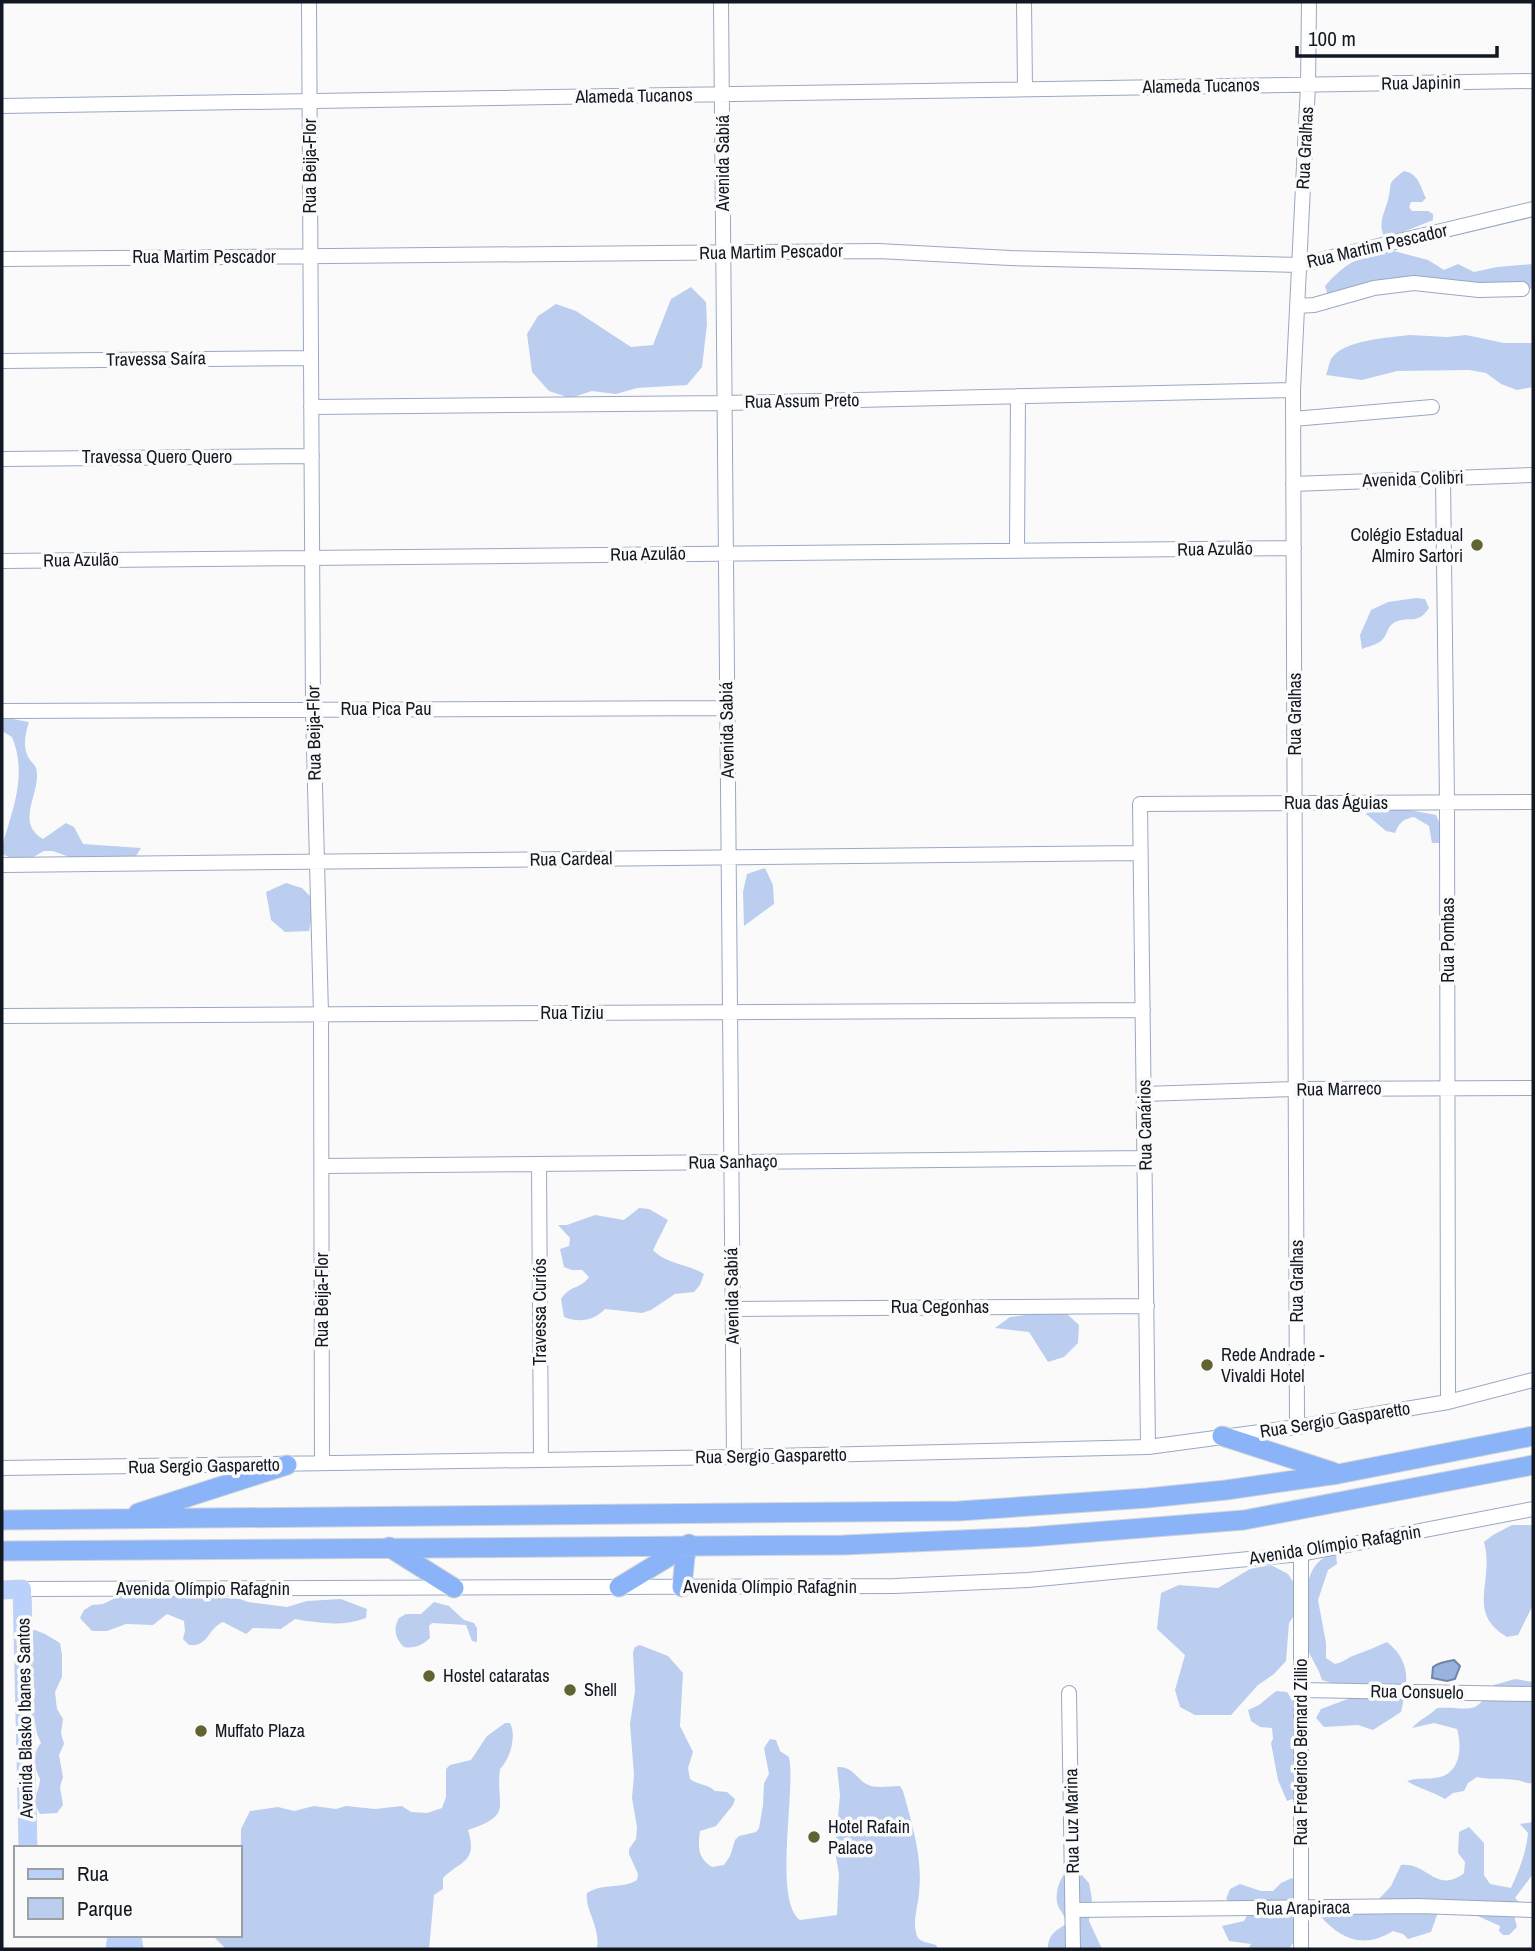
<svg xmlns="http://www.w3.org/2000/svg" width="1535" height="1951" viewBox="0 0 1535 1951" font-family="'Archivo Narrow',sans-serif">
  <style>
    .green { fill: #bbceef }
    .water { fill: #99b3df; stroke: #7084a6; stroke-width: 2 }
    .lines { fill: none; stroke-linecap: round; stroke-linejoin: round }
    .minor-casing { stroke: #99a8c1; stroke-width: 16 }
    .major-casing { stroke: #d4d5d7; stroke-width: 19 }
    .highway-casing { stroke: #d4d5d7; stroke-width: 21 }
    .minor { stroke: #fff; stroke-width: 14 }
    .major { stroke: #b9d1fb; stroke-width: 18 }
    .highway { stroke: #8ab3f8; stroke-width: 19 }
    .poi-dot { fill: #616330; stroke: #fafafa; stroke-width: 2.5 }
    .labels { text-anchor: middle; stroke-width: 7; stroke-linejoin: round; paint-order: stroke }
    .street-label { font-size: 18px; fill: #121821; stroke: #fafafa }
    .poi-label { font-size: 18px; fill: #121821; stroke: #fafafa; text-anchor: start }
  </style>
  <rect width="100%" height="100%" fill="#fafafa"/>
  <!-- green -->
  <path class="green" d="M1404,171C1419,174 1420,186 1426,198L1422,202H1411L1409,207L1412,211H1428L1433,214V220L1386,239C1375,224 1387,210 1389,195C1390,193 1390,185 1391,183C1393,179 1400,174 1404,171Z
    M1390,250L1428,260L1444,270L1458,264L1474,272L1497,267L1533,264V288L1503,297L1471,282L1400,278L1330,303L1325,286C1344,264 1361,254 1390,250Z
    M691,287L706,302L707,324L702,367L687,385L637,388L616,394L592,391L570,398L549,391L532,372L527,334L538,316L556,304L576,311L631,347L653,345L671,299Z
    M1410,335L1447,337L1466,335L1504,343H1533V387L1517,390L1501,384L1486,373L1469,370L1397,371L1362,380L1326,375C1328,370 1329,363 1331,359C1344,339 1389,338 1410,335Z
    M1416,598L1425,599L1429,608C1417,626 1410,615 1395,622C1387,626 1388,634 1382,640C1377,645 1369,646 1362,649L1360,635L1371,610L1388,602Z
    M2,717L29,722C25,734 22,749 30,760C34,765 37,766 37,774C38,797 16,823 43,839L66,823L74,827L83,844L141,848L136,856L128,859L72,858L53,851H44L28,860L18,861L2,854C2,842 6,834 9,823C18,794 24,766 12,737L2,731Z
    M1372,807L1399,808L1436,815L1440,824V843H1432L1429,826L1414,817C1403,819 1399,823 1395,833L1386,831L1366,814Z
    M765,868L773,885L774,904L744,926L743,892L747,874Z
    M286,883L302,888L315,901L309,931L285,932L271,920L266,892Z
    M639,1208L649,1209L668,1220L653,1250C666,1264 688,1264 704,1274L700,1285L694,1292L675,1294L651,1310L642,1313L605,1309C593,1321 580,1323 564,1317L561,1299C570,1285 581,1289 589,1277L582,1270H572L564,1267L560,1249L569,1246L570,1238L558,1225H567L595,1215L624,1220Z
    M1046,1312H1065L1079,1325L1078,1343L1064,1357L1048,1362L1029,1332L995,1328L1010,1317Z
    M1512,1525H1533V1605L1518,1635L1507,1637C1465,1612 1495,1582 1484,1542L1493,1535Z
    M1336,1553L1337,1564L1328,1570L1318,1600L1326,1643V1658L1335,1664C1345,1662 1348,1657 1355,1655C1366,1651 1376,1647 1387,1642C1412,1662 1408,1683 1401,1712L1373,1730L1358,1725L1324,1727L1316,1718L1321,1709L1353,1697L1344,1687L1322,1680C1319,1669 1312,1660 1308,1650C1305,1642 1307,1630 1307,1622C1306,1596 1303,1560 1336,1553Z
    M1271,1565L1288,1574L1298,1589L1299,1608L1289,1623L1286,1661L1274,1674L1258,1685L1231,1715H1195L1180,1707L1175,1690L1185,1655L1157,1629L1161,1593L1179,1585L1218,1588L1250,1569Z
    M170,1594L240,1599L248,1602L287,1607L307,1601L341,1599L367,1609L366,1618C343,1627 319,1623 295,1619L281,1629L253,1628L246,1634L223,1622C207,1629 209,1647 189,1645L183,1639L185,1631L184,1621L167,1614L153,1625L126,1624L107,1631H92L80,1618L84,1610L92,1605L103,1604L120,1596L148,1597Z
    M434,1602L449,1606L464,1620L474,1623L477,1628V1642L472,1641L466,1625L432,1623L429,1626L430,1638C423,1645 414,1649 404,1647C395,1638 393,1629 399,1618L406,1614H421Z
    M35,1630L45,1634L60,1643L62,1655V1677L55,1692L57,1709L63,1719L61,1733L64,1744L59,1755L63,1777L60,1787L63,1805L57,1813L40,1814C30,1797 39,1795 40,1779C34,1768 32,1753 41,1743L37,1734L33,1712L35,1691L27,1660L29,1631Z
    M640,1645L668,1656L683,1673L680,1726L693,1752L688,1768L690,1779C698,1785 708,1784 715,1791L727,1792L735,1799L733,1805L716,1826L700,1831C698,1846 697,1858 712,1867L724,1865L730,1856L735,1840L739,1836L756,1832L759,1828L763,1805L764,1783L769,1774L764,1748L770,1739L776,1740L780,1751L789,1757C796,1791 773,1901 800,1920L837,1915L839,1874L835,1851L840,1795L837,1767C855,1766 857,1782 871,1786C879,1788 891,1786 900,1786L903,1791C912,1824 923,1858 919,1893C918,1908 912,1920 917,1936C919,1942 930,1943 936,1945L938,1949H597C601,1927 584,1909 587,1893C603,1883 623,1889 637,1880L638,1874L629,1854V1849L636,1839L637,1827L632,1798L634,1775L630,1724L635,1691L633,1652L635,1647Z
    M1515,1679L1533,1682V1783C1526,1784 1522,1780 1515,1780C1502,1778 1491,1780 1477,1777L1468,1783L1464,1791L1453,1793L1445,1799C1432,1791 1419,1789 1407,1781C1418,1777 1429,1780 1440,1777C1461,1771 1462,1746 1457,1729L1434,1723L1412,1728C1420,1719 1429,1716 1437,1708C1472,1706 1473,1718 1494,1685Z
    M1276,1691L1287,1692L1293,1701L1294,1711L1298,1797L1287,1801L1278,1780L1271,1743L1273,1739L1272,1728L1260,1727L1251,1721L1248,1710L1259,1705Z
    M505,1723H510C517,1736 510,1759 500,1769C495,1807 515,1814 468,1830C478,1863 461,1860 443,1878V1889L434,1895L429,1949H226L212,1935H240L241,1829L250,1811L278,1807L294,1811L314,1806L336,1809L346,1806L375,1809L402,1806L411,1812L427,1813L442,1808L446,1797V1769L450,1765L471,1760L487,1736Z
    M1533,1822V1874L1515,1898L1519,1902L1513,1911L1517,1927L1509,1935H1503L1499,1931L1500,1926L1471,1913L1438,1912L1431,1932L1408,1939L1403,1934L1393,1931C1361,1951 1337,1937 1315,1910L1319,1900L1379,1899L1391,1886L1401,1865C1427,1861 1436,1895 1464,1873L1465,1862L1458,1853L1459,1832L1469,1827L1484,1843V1875L1490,1884L1511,1888C1519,1870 1526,1854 1528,1833L1520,1824Z
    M1068,1870L1080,1873L1089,1883L1092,1899L1089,1921L1102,1949H1048C1048,1935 1055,1931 1066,1924C1065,1916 1063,1915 1059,1908C1053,1897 1059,1878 1068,1870Z
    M1292,1878L1298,1886L1295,1940L1289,1949H1248L1251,1944L1229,1941L1222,1926L1244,1921L1249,1912L1226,1899L1230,1889L1240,1884L1261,1891H1273L1281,1883Z"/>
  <!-- water -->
  <path class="water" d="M1454,1660L1460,1666L1455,1679L1447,1681L1432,1678L1433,1667C1438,1663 1448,1661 1454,1660Z"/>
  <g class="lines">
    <!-- minor casing -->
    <g class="minor-casing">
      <path id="minor" d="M309,2L313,710L321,1014L322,1463
        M721,2L734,1457
        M1024,2L1025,89
        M2,106L1533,81
        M2,259L878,251L1010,258L1299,265L1533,209
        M1297,306L1314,305L1374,288L1414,283L1479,290L1522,289
        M2,361L311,358
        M311,407L725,403L1293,390
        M1293,419L1432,407
        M2,459L312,456
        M1443,478L1447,802L1448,1402
        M1293,484L1533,475
        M1017,551L1018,396
        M2,561L1294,548
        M2,711L727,708
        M2,865L1140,853
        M2,1016L1143,1010
        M1144,1094L1296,1089L1533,1088
        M539,1164L541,1460
        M322,1166L1145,1158
        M733,1309L1147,1306
        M1297,1427L1293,390L1308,85L1309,2
        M1148,1447L1140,804L1533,802
        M2,1468L734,1457L1148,1447L1297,1427L1448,1402L1533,1380
        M1301,1554V1949
        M22,1589L895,1586L1028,1580L1301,1554L1533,1509
        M1301,1690L1533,1694
        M1069,1693L1073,1949
        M1073,1910L1418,1906L1533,1910"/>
    </g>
    <!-- major casing -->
    <g class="major-casing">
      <path id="major" d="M2,1590L22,1589L28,1848
        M126,1935L133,1942L134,1949
        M115,1949L117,1935"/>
    </g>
    <!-- highway casing -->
    <g class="highway-casing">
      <path id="highway" d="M1222,1436L1333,1472
        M138,1513L287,1465
        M2,1520L959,1511L1147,1498L1226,1490L1338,1474L1533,1436
        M389,1547L454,1588
        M2,1551L844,1545L1029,1537L1244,1520L1533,1465
        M619,1587L688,1545
        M682,1587L685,1557L689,1544"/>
    </g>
    <!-- minor -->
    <use href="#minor" class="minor"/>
    <!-- major -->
    <use href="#major" class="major"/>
    <!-- highway -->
    <use href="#highway" class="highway"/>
  </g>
  <!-- markers -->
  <g class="poi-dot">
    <circle cx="1477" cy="545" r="7"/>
    <circle cx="1207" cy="1365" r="7"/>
    <circle cx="429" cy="1676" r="7"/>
    <circle cx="570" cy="1690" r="7"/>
    <circle cx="201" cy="1731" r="7"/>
    <circle cx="814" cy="1837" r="7"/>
  </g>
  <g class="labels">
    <!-- street labels -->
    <g class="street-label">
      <text transform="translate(1421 83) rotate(-1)" y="6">Rua Japinin</text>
      <text transform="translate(1201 86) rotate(-1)" y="6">Alameda Tucanos</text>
      <text transform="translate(634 96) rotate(-1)" y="6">Alameda Tucanos</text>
      <text transform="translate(1305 148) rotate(-87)" y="6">Rua Gralhas</text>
      <text transform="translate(723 163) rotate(-90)" y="6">Avenida Sabiá</text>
      <text transform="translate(310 166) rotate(-90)" y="6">Rua Beija-Flor</text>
      <text transform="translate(1377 246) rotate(-13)" y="6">Rua Martim Pescador</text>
      <text transform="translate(771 252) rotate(-1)" y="6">Rua Martim Pescador</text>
      <text x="204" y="263">Rua Martim Pescador</text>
      <text transform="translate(156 359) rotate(-1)" y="6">Travessa Saíra</text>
      <text transform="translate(802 401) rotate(-1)" y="6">Rua Assum Preto</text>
      <text x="157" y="463">Travessa Quero Quero</text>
      <text transform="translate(1413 479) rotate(-2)" y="6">Avenida Colibri</text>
      <text transform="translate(1215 549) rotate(-1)" y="6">Rua Azulão</text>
      <text transform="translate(648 554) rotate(-1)" y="6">Rua Azulão</text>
      <text transform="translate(81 560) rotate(-1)" y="6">Rua Azulão</text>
      <text x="386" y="715">Rua Pica Pau</text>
      <text transform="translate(1295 714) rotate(-90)" y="6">Rua Gralhas</text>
      <text transform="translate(727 730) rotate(-91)" y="6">Avenida Sabiá</text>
      <text transform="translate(314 733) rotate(-91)" y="6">Rua Beija-Flor</text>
      <text x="1336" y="809">Rua das Águias</text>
      <text transform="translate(571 859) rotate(-1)" y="6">Rua Cardeal</text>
      <text transform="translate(1448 940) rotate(-90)" y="6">Rua Pombas</text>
      <text x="572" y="1019">Rua Tiziu</text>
      <text transform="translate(1339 1089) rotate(-1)" y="6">Rua Marreco</text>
      <text transform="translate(1145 1125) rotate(-91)" y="6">Rua Canários</text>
      <text transform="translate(733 1162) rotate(-1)" y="6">Rua Sanhaço</text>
      <text transform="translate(1297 1281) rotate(-90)" y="6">Rua Gralhas</text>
      <text transform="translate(732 1296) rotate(-91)" y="6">Avenida Sabiá</text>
      <text transform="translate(322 1300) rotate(-90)" y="6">Rua Beija-Flor</text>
      <text x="940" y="1313">Rua Cegonhas</text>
      <text transform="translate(540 1312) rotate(-90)" y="6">Travessa Curiós</text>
      <text transform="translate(1335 1420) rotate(-9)" y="6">Rua Sergio Gasparetto</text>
      <text transform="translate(771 1456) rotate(-1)" y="6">Rua Sergio Gasparetto</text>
      <text transform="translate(204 1466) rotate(-1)" y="6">Rua Sergio Gasparetto</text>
      <text transform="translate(1335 1545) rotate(-9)" y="6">Avenida Olímpio Rafagnin</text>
      <text x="770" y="1593">Avenida Olímpio Rafagnin</text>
      <text x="203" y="1595">Avenida Olímpio Rafagnin</text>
      <text transform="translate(1417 1692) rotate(1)" y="6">Rua Consuelo</text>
      <text transform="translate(25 1718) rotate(-91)" y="6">Avenida Blasko Ibanes Santos</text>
      <text transform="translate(1301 1752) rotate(-90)" y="6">Rua Frederico Bernard Zillio</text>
      <text transform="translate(1072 1821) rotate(-91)" y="6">Rua Luz Marina</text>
      <text transform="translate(1303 1908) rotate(-1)" y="6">Rua Arapiraca</text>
    </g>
    <!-- poi labels -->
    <g class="poi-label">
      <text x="1463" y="541" text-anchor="end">Colégio Estadual<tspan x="1463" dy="21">Almiro Sartori</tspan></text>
      <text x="1221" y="1361">Rede Andrade -<tspan x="1221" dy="21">Vivaldi Hotel</tspan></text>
      <text x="443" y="1682">Hostel cataratas</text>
      <text x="584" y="1696">Shell</text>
      <text x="215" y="1737">Muffato Plaza</text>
      <text x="828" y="1833">Hotel Rafain<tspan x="828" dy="21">Palace</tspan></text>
    </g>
  </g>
  <!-- border -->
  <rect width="1535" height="1951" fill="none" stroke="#121821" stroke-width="7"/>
  <!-- legend -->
  <rect x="14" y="1846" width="228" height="91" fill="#fafafa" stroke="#9da0a3" stroke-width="2"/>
  <rect x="28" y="1869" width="35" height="10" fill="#b9d1fb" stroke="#9da0a3" stroke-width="2"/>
  <text x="77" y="1881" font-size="21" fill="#121821">Rua</text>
  <rect x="28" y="1898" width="35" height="21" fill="#bbceef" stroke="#9da0a3" stroke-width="2"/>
  <text x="77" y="1916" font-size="21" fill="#121821">Parque</text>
  <!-- scale -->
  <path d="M1297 46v10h200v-10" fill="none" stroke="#121821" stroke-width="3.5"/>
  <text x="1308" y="46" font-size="21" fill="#121821" stroke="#fafafa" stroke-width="5" paint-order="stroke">100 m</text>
</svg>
